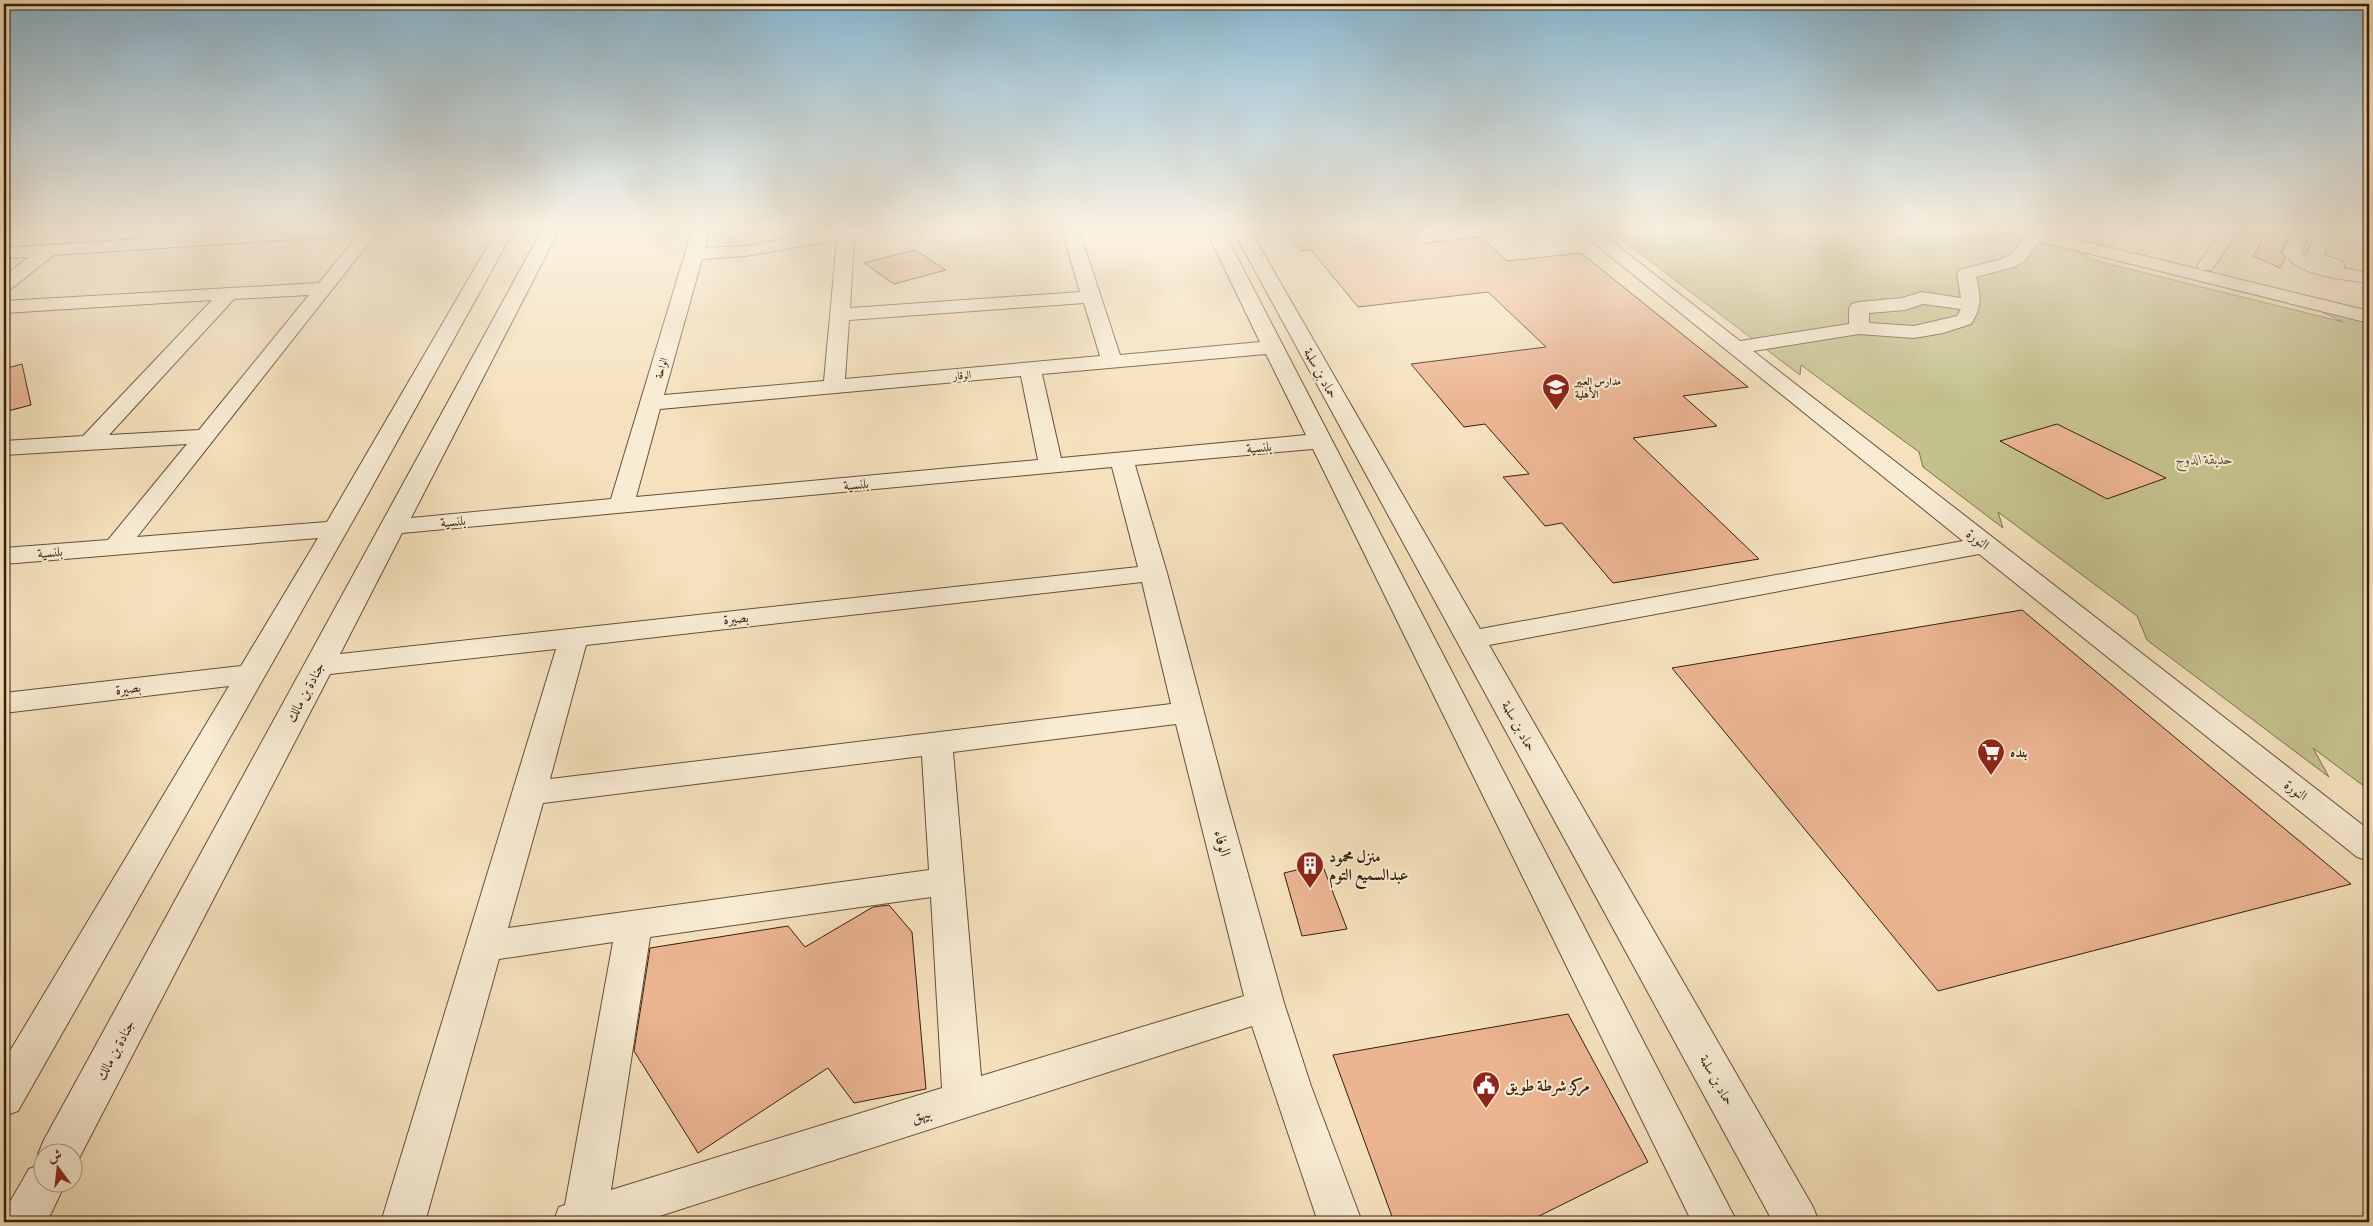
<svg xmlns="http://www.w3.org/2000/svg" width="2373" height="1226" viewBox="0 0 2373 1226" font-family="Alegreya,Amiri,serif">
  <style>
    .green { fill: #c4c18c; stroke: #7c704c }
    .building { fill: #ecb592; stroke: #351e0b }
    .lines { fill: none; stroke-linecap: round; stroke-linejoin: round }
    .minor-casing { stroke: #654f38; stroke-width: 2 }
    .minor { fill: #f8ecd4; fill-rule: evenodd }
    .labels { text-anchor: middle; stroke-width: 4; stroke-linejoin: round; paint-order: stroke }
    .far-street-label { font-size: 11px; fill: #351e0b; stroke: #f8ecd4 }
    .far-poi-label { font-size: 11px; font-weight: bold; fill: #351e0b; stroke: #f8ecd4; text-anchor: start }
    .street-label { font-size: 14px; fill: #351e0b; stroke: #f8ecd4 }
    .park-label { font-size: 14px; font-style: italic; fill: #604f32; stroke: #f8ecd4 }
    .poi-label { font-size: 14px; font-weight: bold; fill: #351e0b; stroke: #f8ecd4; text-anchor: start }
    .near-street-label { font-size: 16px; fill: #351e0b; stroke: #f8ecd4 }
    .near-poi-label { font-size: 16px; font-weight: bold; fill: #351e0b; stroke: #f8ecd4; text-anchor: start }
  </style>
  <rect width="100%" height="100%" fill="#f5e1bd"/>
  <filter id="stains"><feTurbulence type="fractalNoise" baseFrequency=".004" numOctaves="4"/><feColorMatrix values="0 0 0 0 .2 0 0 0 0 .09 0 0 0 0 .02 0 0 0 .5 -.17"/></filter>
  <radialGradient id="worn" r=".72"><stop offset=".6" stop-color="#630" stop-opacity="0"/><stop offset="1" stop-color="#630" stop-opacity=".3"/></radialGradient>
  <!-- green -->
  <path class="green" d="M1609,230H1996L2073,250L2097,261L2343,322L2318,310L2369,323V790L2313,748L2329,777L2147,640L2137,616L1998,512L2003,528L1923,467L1919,452L1801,365L1800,375Z"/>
  <!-- building -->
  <path class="building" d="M1287,230H1413L1424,243L1481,237L1507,261L1581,253L1748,387L1683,396L1717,426L1633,438L1759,559L1613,583L1562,523L1545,526L1503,477L1529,474L1485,424L1464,427L1411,364L1546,347L1488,292L1358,307L1311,250L1301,251Z
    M2268,230H2292L2281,252L2285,258L2280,268L2253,256Z
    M915,250L946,270L894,284L864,263Z
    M22,364L31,405L4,412V369Z
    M2057,424L2166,478L2107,499L2000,441Z
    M2022,610L2351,884L1938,991L1672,668Z
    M1322,864L1347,929L1302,936L1284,873Z
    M889,905L912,932L926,1089L854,1103L828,1068L698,1153L634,1051L650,948L788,926L805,947L873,907Z
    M1568,1014L1648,1162L1527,1222H1394L1333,1055Z"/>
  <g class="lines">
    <!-- minor casing -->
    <g class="minor-casing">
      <path id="minor" d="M272,230H379L137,537L327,522L497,230H514L363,503L18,1111L4,1116V1061L229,686L4,713V693L241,666L318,538L4,564V548L108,540L187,444L4,455V441L83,436L212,300L4,313V301L319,283L358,235L54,255L11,289L4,291V276L29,257L4,258V248ZM309,295L199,430L109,435L234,299Z
        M542,230H559L411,518L611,499L692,230H709L705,248L746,246L831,230H871L869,234L854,237L850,308L1080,292L1062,230H1079L1120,355L1260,342L1206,230H1223L1737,1222H1692L1313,449L1135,465L1167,573L1227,799L1284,1003L1311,1086L1362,1222H1318L1252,1026L641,1222H553L559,1207L565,1205L613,942L499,959L425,1222H381L556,649L330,674L74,1168L72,1154H42V1184H65L47,1222H4L7,1207L29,1169L42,1164L38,1154L44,1140ZM837,240L824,381L664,395L702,259L746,256ZM1084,303L1100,356L845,379L849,320ZM1266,354L1306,435L1061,458L1042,374ZM1021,376L1038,460L636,497L660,409ZM1112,467L1138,567L340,654L402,533ZM1142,582L1171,704L550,779L586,645ZM1176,724L1244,996L981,1076L953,752ZM922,756L929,870L508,928L543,803ZM931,897L942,1088L611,1190L650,937Z
        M1233,230H1250L1480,629L1963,541L1578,230H1597L1740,341L1849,324V308L1852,304L1859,302L1902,298L1922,292L1961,298L1957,274L1960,270L2002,259L2013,253L2024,238L2012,235L2010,230H2038L2369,311V323L2039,241L2025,261L2014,267L1976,277C1981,296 1982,307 1971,324L1943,333L1914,338L1859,334L1753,351L2369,830V861L2357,857L1979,554L1489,645L1813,1207L1819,1222H1773ZM1923,304L1961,309L1957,316L1914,326L1869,323V313L1905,310Z
        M2222,230H2239L2212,270H2200L2197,266Z
        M2294,230H2311L2301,252L2306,255L2317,230H2334L2324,255L2342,261L2345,265L2343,268L2369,273V283C2343,279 2300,277 2283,253Z"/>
    </g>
    <!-- minor -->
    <use href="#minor" class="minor"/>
  </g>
  <!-- sky -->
  <linearGradient id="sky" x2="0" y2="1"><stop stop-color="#8ab8d1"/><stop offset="0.57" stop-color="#faf2e1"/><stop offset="1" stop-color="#faf2e1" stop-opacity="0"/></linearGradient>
  <rect width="2373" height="402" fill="url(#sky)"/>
  <!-- icons -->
  <defs>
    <g id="school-pin" transform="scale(1.4375)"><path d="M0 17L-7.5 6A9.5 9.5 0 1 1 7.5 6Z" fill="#8f2418" stroke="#f8ecd4"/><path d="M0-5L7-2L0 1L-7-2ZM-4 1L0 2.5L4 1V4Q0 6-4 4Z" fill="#fff"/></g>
    <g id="supermarket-pin" transform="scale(1.4375)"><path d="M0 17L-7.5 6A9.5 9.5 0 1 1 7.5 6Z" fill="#8f2418" stroke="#f8ecd4"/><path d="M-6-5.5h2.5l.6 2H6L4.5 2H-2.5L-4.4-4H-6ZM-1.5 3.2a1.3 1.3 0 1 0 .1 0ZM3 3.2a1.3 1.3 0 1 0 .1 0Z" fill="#fff"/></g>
    <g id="building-pin" transform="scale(1.4375)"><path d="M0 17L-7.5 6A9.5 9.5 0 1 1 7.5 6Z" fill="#8f2418" stroke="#f8ecd4"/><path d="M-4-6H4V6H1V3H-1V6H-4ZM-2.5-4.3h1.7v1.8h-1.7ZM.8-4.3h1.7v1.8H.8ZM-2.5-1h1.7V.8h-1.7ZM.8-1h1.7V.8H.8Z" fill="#fff"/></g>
    <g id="civic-pin" transform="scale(1.4375)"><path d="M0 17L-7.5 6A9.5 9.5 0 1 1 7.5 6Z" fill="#8f2418" stroke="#f8ecd4"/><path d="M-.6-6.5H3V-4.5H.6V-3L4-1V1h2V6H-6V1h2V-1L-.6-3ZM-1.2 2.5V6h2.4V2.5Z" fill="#fff"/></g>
  </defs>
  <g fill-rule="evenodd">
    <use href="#school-pin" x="1556" y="387"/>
    <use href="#supermarket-pin" x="1991" y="752"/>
    <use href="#building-pin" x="1310" y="865"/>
    <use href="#civic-pin" x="1486" y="1085"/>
  </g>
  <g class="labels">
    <!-- far-street labels -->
    <g class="far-street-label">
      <text transform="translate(661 368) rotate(-74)" y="4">الواحة</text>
      <text transform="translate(962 375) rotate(-5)" y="4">الوقار</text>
    </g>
    <!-- far-poi labels -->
    <g class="far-poi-label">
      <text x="1575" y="385">مدارس العبير<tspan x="1575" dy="13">الأهلية</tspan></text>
    </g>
    <!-- street labels -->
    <g class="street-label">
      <text transform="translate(1321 373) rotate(61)" y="5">حماد بن سلمة</text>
      <text transform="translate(1259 447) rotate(-5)" y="5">بلنسية</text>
      <text transform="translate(856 484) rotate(-5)" y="5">بلنسية</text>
      <text transform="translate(453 521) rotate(-5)" y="5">بلنسية</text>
      <text transform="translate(1978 539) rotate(38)" y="5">النورة</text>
      <text transform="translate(50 552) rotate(-5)" y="5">بلنسية</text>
      <text transform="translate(736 618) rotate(-6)" y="5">بصيرة</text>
      <text transform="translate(128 688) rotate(-7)" y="5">بصيرة</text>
      <text transform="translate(305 692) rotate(-62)" y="5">جنادة بن مالك</text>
      <text transform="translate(1519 726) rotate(61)" y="5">حماد بن سلمة</text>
      <text transform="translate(2296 790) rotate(38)" y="5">النورة</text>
      <text transform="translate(115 1050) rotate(-62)" y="5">جنادة بن مالك</text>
      <text transform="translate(1717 1080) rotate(61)" y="5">حماد بن سلمة</text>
    </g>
    <!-- park labels -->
    <g class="park-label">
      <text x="2204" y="464">حديقة الدوح</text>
    </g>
    <!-- poi labels -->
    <g class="poi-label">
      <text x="2010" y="757">بنده</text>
    </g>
    <!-- near-street labels -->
    <g class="near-street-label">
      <text transform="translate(1223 843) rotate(75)" y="6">الوفاء</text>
      <text transform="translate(921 1114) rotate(-17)" y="6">بيهق</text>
    </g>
    <!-- near-poi labels -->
    <g class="near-poi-label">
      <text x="1329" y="862">منزل محمود<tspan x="1329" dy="18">عبدالسميع التوم</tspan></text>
      <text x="1505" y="1091">مركز شرطة طويق</text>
    </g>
  </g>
  <!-- margin -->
  <rect width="2373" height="1226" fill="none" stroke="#f5e1bd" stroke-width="20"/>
  <rect x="5" y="5" width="2363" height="1216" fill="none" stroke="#351e0b" stroke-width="2.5"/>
  <rect x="10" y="10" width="2353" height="1206" fill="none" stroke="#351e0b"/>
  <!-- north arrow -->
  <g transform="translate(58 1168) rotate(345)"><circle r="24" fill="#f8ecd4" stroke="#aa9a84"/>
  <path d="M0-4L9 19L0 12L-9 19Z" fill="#8f2418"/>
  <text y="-8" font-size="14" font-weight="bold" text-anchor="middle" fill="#351e0b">ش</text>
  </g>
  <rect width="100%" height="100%" filter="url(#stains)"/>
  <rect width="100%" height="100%" fill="url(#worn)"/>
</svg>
